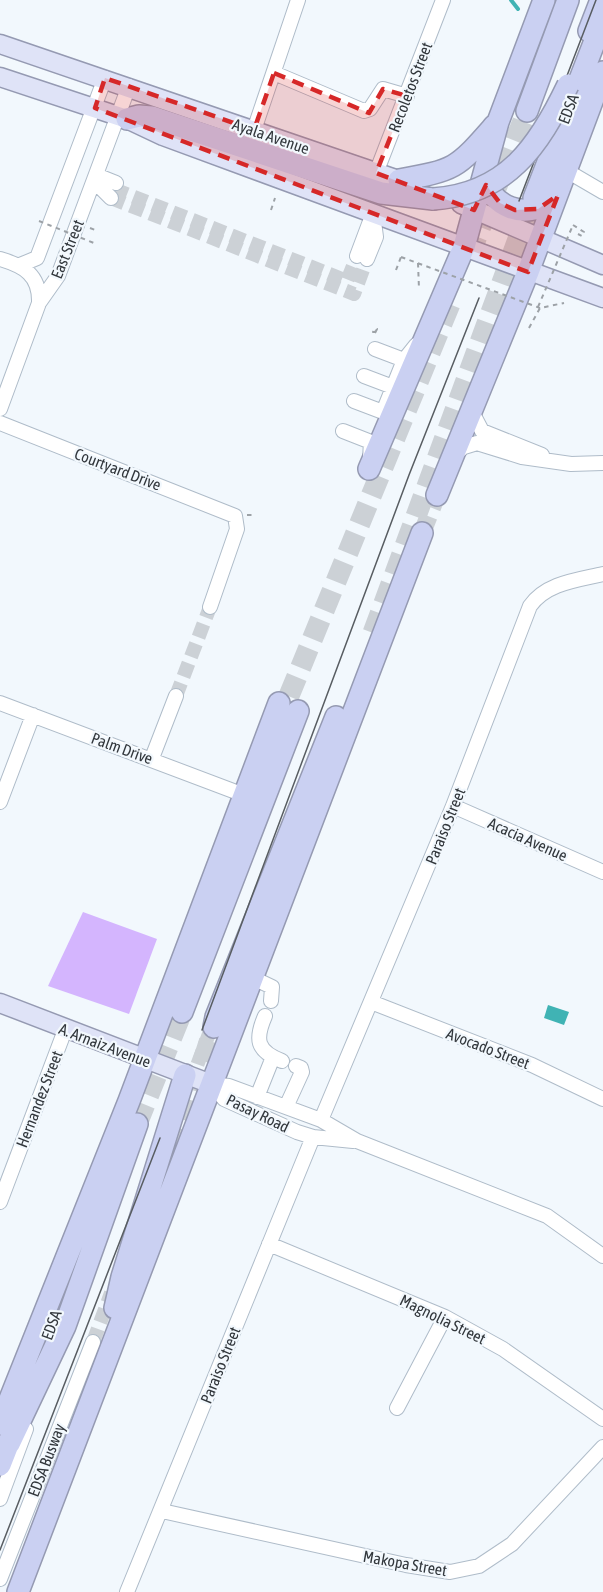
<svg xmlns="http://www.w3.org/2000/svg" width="603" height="1592" viewBox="0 0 603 1592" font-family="'Asap Condensed',sans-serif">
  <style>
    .green { fill: #d4b5fe }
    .water { fill: #40b3b4 }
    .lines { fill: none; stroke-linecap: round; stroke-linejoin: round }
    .stream { stroke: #40b3b4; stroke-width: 4 }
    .minor-tunnel { stroke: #ccd1d6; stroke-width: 14; stroke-dasharray: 14 7; stroke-linecap: butt }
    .major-tunnel { stroke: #ccd1d6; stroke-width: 18; stroke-dasharray: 18 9; stroke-linecap: butt }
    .highway-tunnel { stroke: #ccd1d6; stroke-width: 21; stroke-dasharray: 21 10; stroke-linecap: butt }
    .minor-casing { stroke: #afbcc9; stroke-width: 16 }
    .major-casing { stroke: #959ab2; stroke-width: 21 }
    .highway-casing { stroke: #959ab2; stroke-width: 24 }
    .path { stroke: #9da2a7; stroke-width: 2; stroke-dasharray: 4.5 4.5; stroke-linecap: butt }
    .minor { stroke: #fff; stroke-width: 14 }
    .major { stroke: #dfe3f7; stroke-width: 18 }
    .highway { stroke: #cad0f2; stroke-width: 21 }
    .tram { stroke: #585d62; stroke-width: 1.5 }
    .highway-bridge-casing { stroke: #959ab2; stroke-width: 24; stroke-linecap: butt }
    .path-bridge { stroke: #9da2a7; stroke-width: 2; stroke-dasharray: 4.5 4.5; stroke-linecap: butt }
    .highway-bridge { stroke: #cad0f2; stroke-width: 21 }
    .marked { fill: #d62828; fill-opacity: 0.2; stroke: #d62828; stroke-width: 4.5; stroke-dasharray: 12 8; stroke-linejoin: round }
    .labels { text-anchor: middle; stroke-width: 4.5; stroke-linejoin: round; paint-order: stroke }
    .street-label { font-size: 16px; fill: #32373c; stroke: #f2f8fd }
  </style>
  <rect width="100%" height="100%" fill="#f2f8fd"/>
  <!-- green -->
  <path class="green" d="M83,912L157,939L129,1014L48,986Z"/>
  <!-- water -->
  <path class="water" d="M548,1005L569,1012L564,1025L544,1018Z"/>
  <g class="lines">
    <!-- stream -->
    <path class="stream" d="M511,0L518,9"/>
    <!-- minor-tunnel -->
    <path class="minor-tunnel" d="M114,189L347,281L357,256
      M111,198L354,294L367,259
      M176,696L210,607
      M190,1084L215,1018
      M93,1342L111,1293"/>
    <!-- major-tunnel -->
    <path class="major-tunnel" d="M422,533L437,495"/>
    <!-- highway-tunnel -->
    <path class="highway-tunnel" d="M469,256L527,111
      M373,633L528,212
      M277,725L450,304
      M184,1120L214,1027
      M137,1124L182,1012
      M153,1207L193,1108"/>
    <!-- minor casing -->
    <g class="minor-casing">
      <path id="minor" d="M274,73L364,111L370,109L383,89L407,96
        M254,130L298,0
        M567,171L603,192
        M376,173L443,0
        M96,175L116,183
        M94,181L111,198
        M357,256L372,216
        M0,259C24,266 40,275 39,303
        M367,259L376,237L373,214
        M20,265L37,258L105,78
        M375,349L404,360
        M364,376L393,387
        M354,401L383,412L404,360L416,345
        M0,409L39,303L58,276L129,86
        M472,412L482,431L542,455
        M0,423L235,516L237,529L210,607
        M343,431L371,442L370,458
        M455,454L464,447L477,443L522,457L571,464L603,463
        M0,703L244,795
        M152,758L176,696
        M0,802L33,715
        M453,806L603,872
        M253,978L272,987L271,1001
        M371,1002L532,1065L603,1099
        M265,1016C255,1039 256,1051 282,1061
        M211,1084L229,1086L321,1120L357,1141L547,1216L603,1256
        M211,1084L224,1099L297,1132L313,1137L353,1141
        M257,1097L273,1057
        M286,1107L302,1072L301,1068L296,1066
        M321,1120L453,806L530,606C546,583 577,580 603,574
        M0,1202L65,1030
        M269,1244L445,1317L503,1349L603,1419
        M397,1408L445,1317
        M0,1499L26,1429
        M162,1511L406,1565L450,1572L479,1566L512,1544L603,1447
        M0,1579L93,1342
        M127,1592L313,1137"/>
    </g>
    <!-- major casing -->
    <g class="major-casing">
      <path id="major" d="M0,44L413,185
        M0,77L127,119L163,136L603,298
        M461,204L603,265
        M0,1003L211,1084"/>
    </g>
    <!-- highway casing -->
    <g class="highway-casing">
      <path id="highway" d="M589,31L601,0
        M527,111L568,0
        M127,119L139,116L152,117L381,193L433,199
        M484,177C492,208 525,220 551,201
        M399,180C457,170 457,168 495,125
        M534,198L603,20
        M369,469L464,247L498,122L544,0
        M437,495L528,272L603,72
        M182,1012L298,711
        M214,1027L216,1017L336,717
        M115,1308L122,1277L185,1075
        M0,1424L129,1101L279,703
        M9,1444L65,1326L137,1124
        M0,1465L13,1432
        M18,1592L422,533"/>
    </g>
    <!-- path -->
    <path class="path" d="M271,210L275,198
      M573,225L584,232L582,236L578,234
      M90,228L98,231
      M418,263L419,289
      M396,270L401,257
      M529,328L540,308L564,303
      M375,333L377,329H375L373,332H375L377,329
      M247,515H255"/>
    <!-- minor -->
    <use href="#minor" class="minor"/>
    <!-- major -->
    <use href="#major" class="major"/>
    <!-- highway -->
    <use href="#highway" class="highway"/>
    <!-- tram -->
    <path class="tram" d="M519,201L596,0
      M202,1030L409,475L479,298
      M0,1550L160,1138"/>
    <!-- highway-bridge casing -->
    <g class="highway-bridge-casing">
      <path id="highway-bridge" d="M433,199C507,194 539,146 568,85"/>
    </g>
    <!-- path-bridge -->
    <path class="path-bridge" d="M39,221L94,243
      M401,257L540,308
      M538,307L573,225"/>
    <!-- highway-bridge -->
    <use href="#highway-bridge" class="highway-bridge"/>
  </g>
  <!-- marked area -->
  <path class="marked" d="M274,73L369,113L383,89L407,96L376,173L474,210L486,185L500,203L515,210L538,209L558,195L528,272L95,108L105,78L254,130Z"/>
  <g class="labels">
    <!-- street labels -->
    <g class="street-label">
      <text transform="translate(410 87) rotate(-69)" y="6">Recoletos Street</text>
      <text transform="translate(568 109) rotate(-69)" y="6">EDSA</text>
      <text transform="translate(271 136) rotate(19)" y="6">Ayala Avenue</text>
      <text transform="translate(67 249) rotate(-68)" y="6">East Street</text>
      <text transform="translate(118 469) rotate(21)" y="6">Courtyard Drive</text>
      <text transform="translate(122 748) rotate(20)" y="6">Palm Drive</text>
      <text transform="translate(445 826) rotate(-68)" y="6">Paraiso Street</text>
      <text transform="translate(528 839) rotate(24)" y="6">Acacia Avenue</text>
      <text transform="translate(105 1045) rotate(21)" y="6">A. Arnaiz Avenue</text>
      <text transform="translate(488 1048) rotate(21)" y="6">Avocado Street</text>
      <text transform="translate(39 1099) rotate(-69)" y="6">Hernandez Street</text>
      <text transform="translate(258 1113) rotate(26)" y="6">Pasay Road</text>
      <text transform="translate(443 1319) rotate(26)" y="6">Magnolia Street</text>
      <text transform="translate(51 1325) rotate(-70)" y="6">EDSA</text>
      <text transform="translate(220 1365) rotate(-68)" y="6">Paraiso Street</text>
      <text transform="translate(46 1460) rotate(-69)" y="6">EDSA Busway</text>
      <text transform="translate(405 1563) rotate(10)" y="6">Makopa Street</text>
    </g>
  </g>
</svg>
